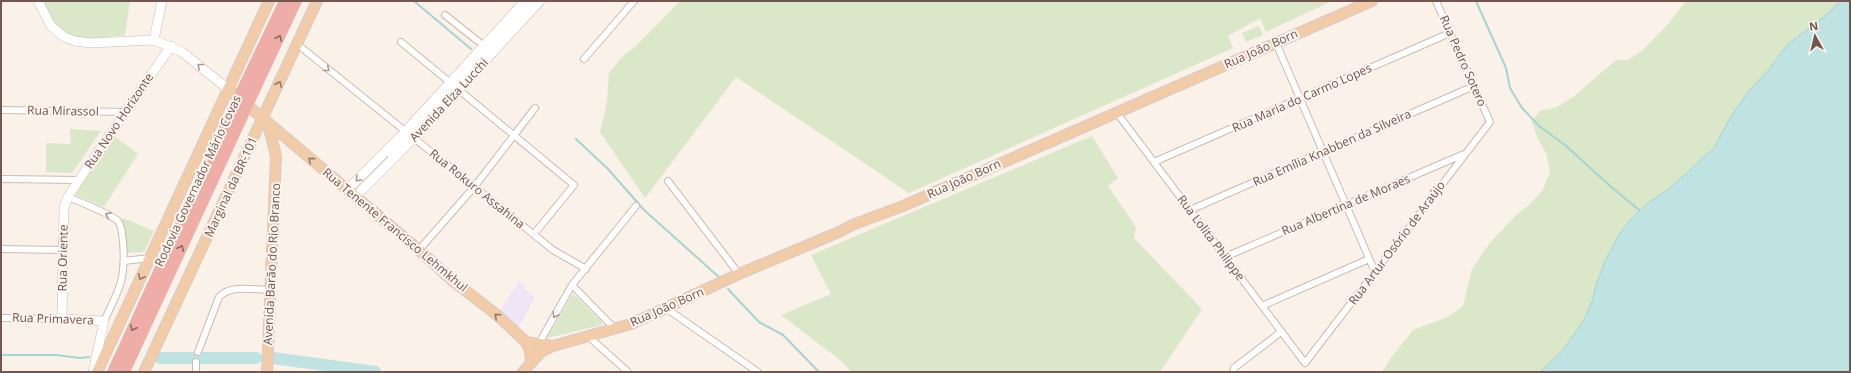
<svg xmlns="http://www.w3.org/2000/svg" width="1851" height="373" viewBox="0 0 1851 373" font-family="'Open Sans',sans-serif">
  <style>
    .education { fill: #eee5f7 }
    .green { fill: #dae7c9 }
    .water { fill: #bfe2e2; stroke: #a6d3d3 }
    .lines { fill: none; stroke-linecap: round; stroke-linejoin: round }
    .stream { stroke: #a6d3d3; stroke-width: 2 }
    .river { stroke: #bfe2e2; stroke-width: 12 }
    .pedestrian-casing { stroke: #cdbab3; stroke-width: 6 }
    .minor-casing { stroke: #cdbab3; stroke-width: 8 }
    .secondary-casing { stroke: #d0b9b1; stroke-width: 10 }
    .primary-casing { stroke: #d5ccca; stroke-width: 12 }
    .motorway-casing { stroke: #d5ccca; stroke-width: 12 }
    .pedestrian { stroke: #fff; stroke-width: 4.5 }
    .minor { stroke: #fff; stroke-width: 6 }
    .secondary { stroke: #fff; stroke-width: 9 }
    .primary { stroke: #f2cba9; stroke-width: 10 }
    .motorway { stroke: #eeaea7; stroke-width: 11 }
    .motorway-bridge-casing { stroke: #d5ccca; stroke-width: 12; stroke-linecap: butt }
    .motorway-bridge { stroke: #eeaea7; stroke-width: 11 }
    .oneway { stroke: #8b6861 }
    .oneway2 { stroke: #aa9a95 }
    .oneway3 { stroke: #98796a }
    .labels { text-anchor: middle; stroke-width: 4; stroke-linejoin: round; paint-order: stroke }
    .street-label { font-size: 12px; fill: #72564f; stroke: #fdf5ef }
  </style>
  <rect width="100%" height="100%" fill="#faf1e9"/>
  <!-- education -->
  <path class="education" d="M519,281L526,286L524,289L535,297L518,328L499,312Z"/>
  <!-- green -->
  <path class="green" d="M41,1H130L125,35C101,38 67,44 51,20C47,15 44,7 41,1Z
    M680,1H1332L1266,32L1260,18L1228,36L1233,48L909,193L736,77L645,198L600,132L607,102L609,73L622,57L636,46Z
    M1686,1H1840L1825,16L1787,45L1770,68L1748,92L1730,118L1714,148L1669,189L1648,203L1630,220L1620,233L1614,244L1595,288L1593,299L1584,320L1562,351L1540,372H1382L1391,358L1413,330L1448,317L1463,306L1472,269L1482,254L1490,243L1515,216L1529,205L1542,191L1550,173L1547,155L1537,137L1532,121L1540,111L1557,107L1573,97L1616,60H1628L1643,50L1669,23Z
    M1259,26L1263,35L1246,42L1242,33Z
    M70,129L101,131L72,173L46,172V143L71,144Z
    M113,135L138,154L104,207L74,194Z
    M1092,136L1118,178L1108,186L1136,227L1134,238L1202,309L1160,372H851L840,360L781,315L831,294L811,255Z
    M123,218L154,231L144,252L127,253L122,220Z
    M572,295L576,296L602,322V325L547,338Z"/>
  <!-- water -->
  <path class="water" d="M1840,1H1850V372H1540L1562,351L1584,320L1593,299L1595,288L1605,261L1620,233L1630,220L1648,203L1669,189L1714,148L1730,118L1748,92L1770,68L1787,45L1825,16Z"/>
  <g class="lines">
    <!-- stream -->
    <path class="stream" d="M414,1L471,49
      M1476,1L1506,68L1510,88L1522,108L1539,126L1565,145L1609,185L1639,210
      M576,139L608,169L644,210L720,278
      M728,289L759,322L783,335L819,372
      M1,355H56L80,358L89,357"/>
    <!-- river -->
    <path class="river" d="M160,358H256
      M273,358L375,372"/>
    <!-- pedestrian casing -->
    <g class="pedestrian-casing">
      <path id="pedestrian" d="M390,155L533,1"/>
    </g>
    <!-- minor casing -->
    <g class="minor-casing">
      <path id="minor" d="M445,15L484,46
        M401,42L574,185L534,234
        M1276,43L1375,272
        M297,44L553,250L586,269
        M584,59L634,1
        M1,110L126,112
        M1117,113L1305,363L1490,122L1436,1
        M1154,162L1450,33
        M1,179L79,180
        M668,181L739,274
        M68,197C80,202 109,213 118,221C122,226 122,235 123,241C126,279 120,288 104,321
        M1190,210L1474,86
        M1,249L64,250
        M419,250L475,186L535,108
        M1225,257L1464,154
        M124,261L150,258
        M572,285L615,329
        M1262,306L1369,259
        M667,309L758,372
        M1,318L62,319
        M589,337L628,372
        M538,345L572,285L636,206
        M198,352L219,297C231,284 254,290 270,290
        M196,372V362
        M1233,372L1234,368L1281,332"/>
    </g>
    <!-- secondary casing -->
    <g class="secondary-casing">
      <path id="secondary" d="M38,1L51,26L64,37L75,41L91,43L154,40L182,52L228,89
        M154,40L162,1
        M348,189L401,136L525,1
        M356,196L409,143L540,1
        M93,372L104,321L62,319L64,207L68,197L79,180L171,46"/>
    </g>
    <!-- primary casing -->
    <g class="primary-casing">
      <path id="primary" d="M228,89L419,250L453,281L497,315L526,342L530,351L531,362
        M526,342L553,346L631,324L739,274L839,232L852,225L903,206L1372,1
        M97,372L269,1
        M144,372L317,1
        M267,372L276,156L268,124
        M523,372L541,352L553,346"/>
    </g>
    <!-- motorway casing -->
    <g class="motorway-casing">
      <path id="motorway" d="M241,93L285,1
        M250,99L296,1
        M113,372L231,115
        M124,372L240,121"/>
    </g>
    <!-- pedestrian -->
    <use href="#pedestrian" class="pedestrian"/>
    <!-- minor -->
    <use href="#minor" class="minor"/>
    <!-- secondary -->
    <use href="#secondary" class="secondary"/>
    <!-- primary -->
    <use href="#primary" class="primary"/>
    <!-- motorway -->
    <use href="#motorway" class="motorway"/>
    <!-- motorway-bridge casing -->
    <g class="motorway-bridge-casing">
      <path id="motorway-bridge" d="M231,115L241,93
        M240,121L250,99"/>
    </g>
    <!-- motorway-bridge -->
    <use href="#motorway-bridge" class="motorway-bridge"/>
  </g>
  <!-- one-way arrows -->
  <defs><path id="oneway-chevron" d="M-2-3.5L2.5 0L-2 3.5" fill="none" stroke-width="1.6" stroke-linecap="round" stroke-linejoin="round"/></defs>
  <g class="oneway">
    <use href="#oneway-chevron" transform="translate(279 38) rotate(-65)"/>
    <use href="#oneway-chevron" transform="translate(181 248) rotate(-65)"/>
    <use href="#oneway-chevron" transform="translate(133 328) rotate(115)"/>
  </g>
  <g class="oneway2">
    <use href="#oneway-chevron" transform="translate(200 66) rotate(-141)"/>
    <use href="#oneway-chevron" transform="translate(327 69) rotate(39)"/>
    <use href="#oneway-chevron" transform="translate(358 179) rotate(134)"/>
    <use href="#oneway-chevron" transform="translate(108 215) rotate(-154)"/>
    <use href="#oneway-chevron" transform="translate(555 315) rotate(120)"/>
  </g>
  <g class="oneway3">
    <use href="#oneway-chevron" transform="translate(279 84) rotate(-65)"/>
    <use href="#oneway-chevron" transform="translate(311 160) rotate(-139)"/>
    <use href="#oneway-chevron" transform="translate(141 277) rotate(115)"/>
    <use href="#oneway-chevron" transform="translate(497 316) rotate(-138)"/>
  </g>
  <g class="labels">
    <!-- street labels -->
    <g class="street-label">
      <text transform="translate(1261 49) rotate(-24)" y="4">Rua João Born</text>
      <text transform="translate(1463 61) rotate(66)" y="4">Rua Pedro Sotero</text>
      <text transform="translate(1302 98) rotate(-24)" y="4">Rua Maria do Carmo Lopes</text>
      <text transform="translate(449 100) rotate(-47)" y="4">Avenida Elza Lucchi</text>
      <text transform="translate(63 111) rotate(1)" y="4">Rua Mirassol</text>
      <text transform="translate(119 121) rotate(-56)" y="4">Rua Novo Horizonte</text>
      <text transform="translate(1332 148) rotate(-24)" y="4">Rua Emília Knabben da Silveira</text>
      <text transform="translate(964 179) rotate(-24)" y="4">Rua João Born</text>
      <text transform="translate(198 181) rotate(-65)" y="4">Rodovia Governador Mário Covas</text>
      <text transform="translate(231 187) rotate(-65)" y="4">Marginal da BR-101</text>
      <text transform="translate(477 189) rotate(39)" y="4">Rua Rokuro Assahina</text>
      <text transform="translate(1346 205) rotate(-23)" y="4">Rua Albertina de Moraes</text>
      <text transform="translate(395 230) rotate(40)" y="4">Rua Tenente Francisco Lehmkhul</text>
      <text transform="translate(1211 238) rotate(53)" y="4">Rua Lolita Philippe</text>
      <text transform="translate(1397 243) rotate(-53)" y="4">Rua Artur Osório de Araújo</text>
      <text transform="translate(63 258) rotate(-89)" y="4">Rua Oriente</text>
      <text transform="translate(272 264) rotate(-87)" y="4">Avenida Barão do Rio Branco</text>
      <text transform="translate(667 307) rotate(-24)" y="4">Rua João Born</text>
      <text transform="translate(53 319) rotate(2)" y="4">Rua Primavera</text>
    </g>
  </g>
  <!-- border -->
  <rect width="1851" height="373" fill="none" stroke="#72564f" stroke-width="4"/>
  <!-- north arrow -->
  <g transform="translate(1815 36) rotate(352)" stroke="#fdf5ef" stroke-width="3" paint-order="stroke">
  <path d="M0-3L7 15L0 10L-7 15Z" fill="#72564f"/>
  <text y="-6" font-size="11" font-weight="bold" text-anchor="middle" fill="#72564f">N</text>
  </g>
</svg>
